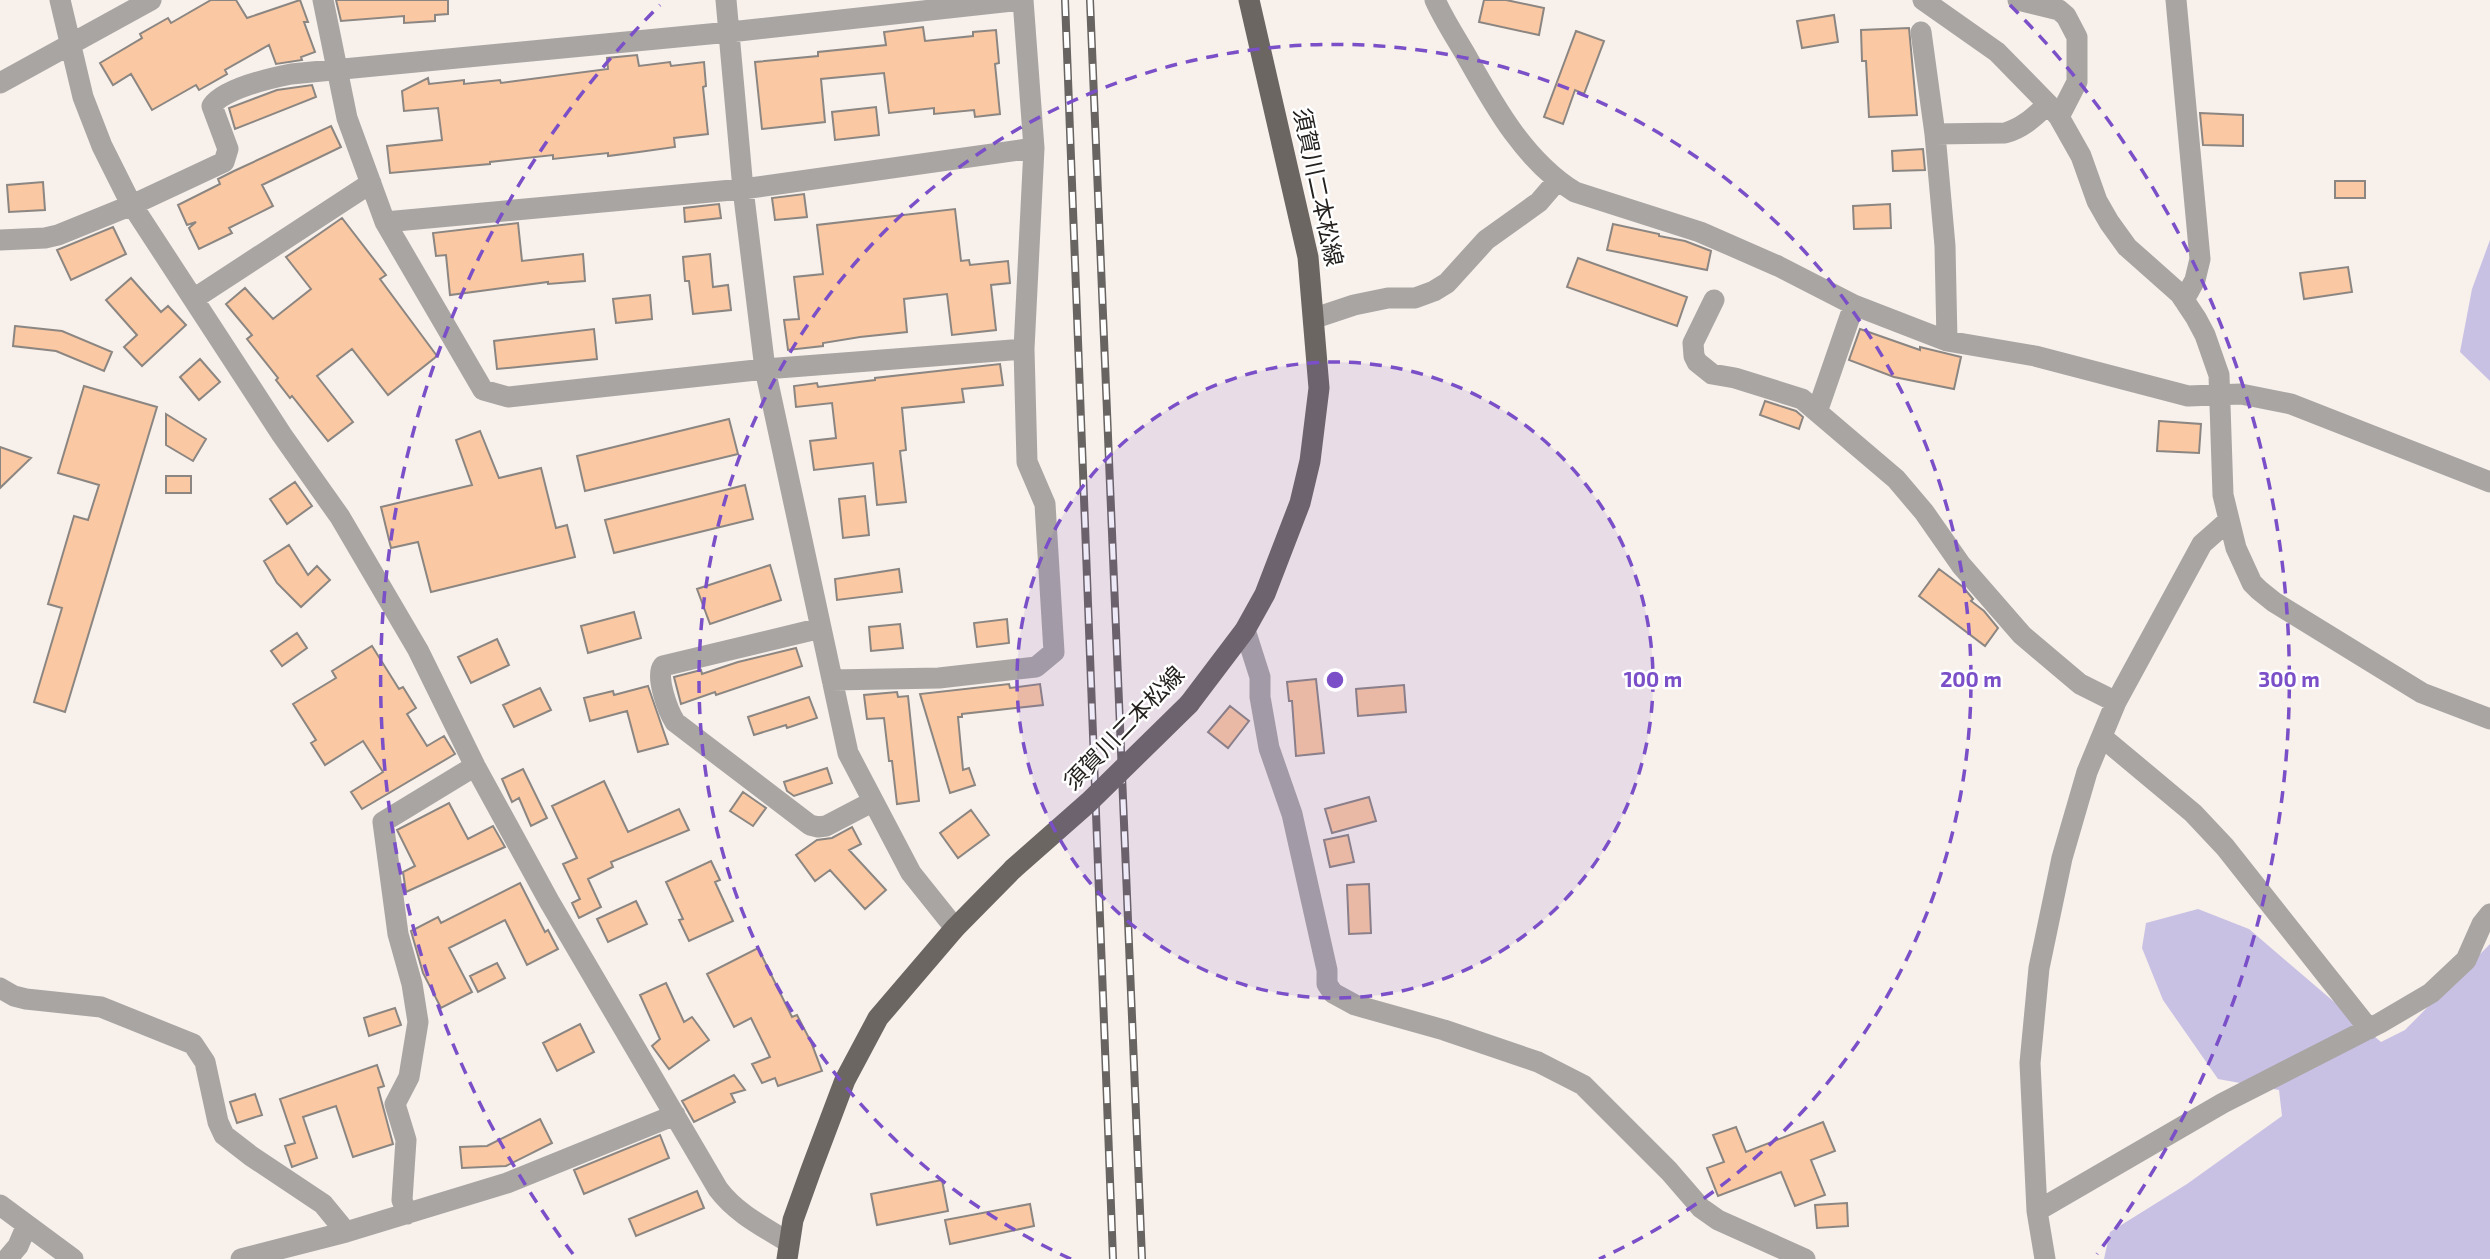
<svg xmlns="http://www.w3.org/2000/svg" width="2490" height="1259" viewBox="0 0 2490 1259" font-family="'Exo 2','Noto Sans JP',sans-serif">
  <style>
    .green { fill: #c9c1e4 }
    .building { fill: #fac8a2; stroke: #8c8682; stroke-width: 2 }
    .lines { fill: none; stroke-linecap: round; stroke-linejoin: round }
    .minor { stroke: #a8a5a3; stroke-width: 21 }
    .major { stroke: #6b6662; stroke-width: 21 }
    .rail-casing { stroke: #686461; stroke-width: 8 }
    .rail { stroke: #fff; stroke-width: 5; stroke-dasharray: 16; stroke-linecap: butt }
    .major-bridge { stroke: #6b6662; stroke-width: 21 }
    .ring { fill: none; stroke: #7a4fc8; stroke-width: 3.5; stroke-dasharray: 12 9 }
    .labels { text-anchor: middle; stroke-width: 5; stroke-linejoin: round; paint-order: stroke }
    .street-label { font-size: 23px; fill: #24211f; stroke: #fff }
    .centre { fill: #7a4fc8; stroke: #fff; stroke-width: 3.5 }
    .ring-label { font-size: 21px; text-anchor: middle; font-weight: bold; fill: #7a4fc8; stroke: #fff; stroke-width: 5; stroke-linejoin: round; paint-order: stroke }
  </style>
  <rect width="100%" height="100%" fill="#f7f0eb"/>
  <!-- green -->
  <path class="green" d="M2490,240V381L2460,352L2472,289Z
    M2198,909L2249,929L2381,1042L2405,1030L2490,944V1259H2104L2110,1232L2187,1184L2282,1116L2279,1090L2218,1079L2163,1000L2142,948L2146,923Z"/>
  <!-- building -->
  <path class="building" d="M211,0H236L247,18L300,0L308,22H304L315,52L301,57L302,60L276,64L269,45L225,70L227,74L199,90L196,85L152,110L131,74L113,85L100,63L142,38L140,34L168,18L171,23Z
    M336,0H448V14L435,15V21L404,23V16L341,21Z
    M1484,0H1506L1544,8L1539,35L1479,22Z
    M1834,15L1838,42L1802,48L1797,21Z
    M923,27L925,41L973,36V32L996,30L999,63L995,64L1000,114L975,117L974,110L934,114V108L889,113L884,73L821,79L825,122L762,129L755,62L818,56V52L886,45L884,32Z
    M1909,28L1917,115L1869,117L1866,61H1862L1861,30Z
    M1576,31L1604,41L1584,94L1575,90L1563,124L1544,117Z
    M637,55L639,66L670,62L671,66L704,62L706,86L703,87L708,134L674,138L675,147L639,152L608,156V153L553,159V155L490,162V164L390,173L387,146L442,140L438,108L404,111L402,91L428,78L429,84L464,80V84L500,80L501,83L608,69L607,58Z
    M312,85L316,97L235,129L229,108L277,90Z
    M876,107L879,135L835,140L832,112Z
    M2200,113L2243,115V146L2203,145Z
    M331,126L341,147L262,185L273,206L229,228L232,233L199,249L189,228L196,222L187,225L178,205L220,184L218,179L234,171Z
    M1923,149L1925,170L1893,171L1892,151Z
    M2335,181H2365V198H2335Z
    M43,182L45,210L9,212L7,185Z
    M804,194L807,217L775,220L772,198Z
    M719,204L721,218L685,222L684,208Z
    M1890,204L1891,228L1854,229L1853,206Z
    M955,209L961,261L969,260L970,265L1008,261L1010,283L991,285L996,330L952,335L947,294L904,299L907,332L860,337L823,343V346L788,350L784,320L799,319L794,277L823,274L817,225Z
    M342,218L386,275L380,279L437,356L388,395L352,349L317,376L353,422L328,441L292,396L290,398L276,380L278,378L247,339L252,335L226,304L245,288L273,319L311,289L286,257Z
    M518,223L522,261L583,254L585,281L548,284V282L450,295L446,255L436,256L433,233Z
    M1613,224L1659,234V236L1685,241L1711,251L1707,270L1607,250Z
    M113,227L126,254L71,280L57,250Z
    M710,254L713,287L728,285L731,310L693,314L689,281H685L683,257Z
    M1578,258L1687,297L1677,326L1567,287Z
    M2348,267L2352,292L2304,299L2300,273Z
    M131,278L161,312L168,306L186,325L142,366L124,347L137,335L106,300Z
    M650,295L652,319L616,323L613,299Z
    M15,326L62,331L112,352L104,371L56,351L13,346Z
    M594,329L597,359L497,369L494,341Z
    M1860,329L1920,350V347L1961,357L1954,389L1894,377L1849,360Z
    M200,359L220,382L199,400L180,377Z
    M1000,364L1003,385L962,389L964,402L902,408L906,450L900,451L906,502L877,505L873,463L814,470L810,441L836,438L832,403L796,407L794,386L817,383L818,387L875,380V378Z
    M84,386L157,407L65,712L34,702L62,608L48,604L74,516L88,520L99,485L58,473Z
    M1765,401L1796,411L1803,417L1799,429L1760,415Z
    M166,414L206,439L193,461L166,445Z
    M729,419L738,454L585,491L577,456Z
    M2159,421L2201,424L2199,453L2157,451Z
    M480,431L499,478L541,468L556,528L567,525L575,557L431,592L418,542L391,548L381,507L472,485L456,440Z
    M0,447L31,458L0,488Z
    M166,476H191V493H166Z
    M295,482L312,506L287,524L270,499Z
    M745,485L753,519L614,553L605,520Z
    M865,496L869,535L843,538L839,499Z
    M289,545L308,575L317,566L330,580L301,607L277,583L264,561Z
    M770,565L781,600L710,624L697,589Z
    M899,569L902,592L837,600L835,579Z
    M1939,569L1963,587L1973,599L1971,601L1984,611L1998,628L1985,646L1919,596Z
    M634,612L641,638L588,653L581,626Z
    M1007,619L1009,643L977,647L974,623Z
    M900,624L903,648L871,651L869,627Z
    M297,633L307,648L282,666L271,651Z
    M497,639L509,665L471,683L458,657Z
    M372,646L399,689L403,687L416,708L407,714L427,746L444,736L455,754L362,809L351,792L383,772L363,741L325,765L311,743L316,740L293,704L336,678L332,671Z
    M796,648L802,666L716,695L715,692L681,704L674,677L701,670L702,674L738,662Z
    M1316,679L1324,753L1296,756L1292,701H1289L1287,682Z
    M1009,684L1010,688L1040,684L1043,705L962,714V717H958L963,770L969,768L975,785L950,793L920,694Z
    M1404,685L1406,712L1358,716L1356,689Z
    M648,686L668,744L638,752L627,711L590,721L584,698L613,691L614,695Z
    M540,688L551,710L514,727L503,705Z
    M897,692L898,697L908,696L919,801L897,804L892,761H889L884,718L867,719L864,695Z
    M809,697L817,718L787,728L786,725L754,735L748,717Z
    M1230,706L1249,721L1228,748L1208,732Z
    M827,768L832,783L794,796L787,791L784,782Z
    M523,769L547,818L531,826L519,798L512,802L502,779Z
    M604,781L628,832L679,809L689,830L611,862L613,867L588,879L601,907L579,918L572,903L580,899L563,864L577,858L552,806Z
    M743,792L766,808L753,826L730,811Z
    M1369,797L1376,821L1332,833L1325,809Z
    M449,803L468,839L493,826L505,847L406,892L403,872L415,866L397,830Z
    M971,810L989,835L958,858L940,833Z
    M852,827L861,844L849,850L886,890L865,909L830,870L815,881L796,855L817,840L832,838Z
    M1348,835L1354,862L1330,867L1324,840Z
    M711,861L720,880L715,882L733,921L689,941L679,920L683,919L666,882Z
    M520,883L545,932L548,930L558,949L527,965L505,920L449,948L472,992L441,1008L423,973L411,931L438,917L441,923Z
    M1369,884L1371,933L1349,934L1347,885Z
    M636,901L647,924L608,942L597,919Z
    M758,948L792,1017L797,1015L811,1042L822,1071L778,1086L775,1078L762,1083L752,1064L770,1057L751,1018L734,1027L707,974Z
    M497,963L505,978L478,992L470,976Z
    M666,983L684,1022L692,1017L709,1040L669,1069L652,1046L660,1039L640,995Z
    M395,1008L401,1025L369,1036L364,1018Z
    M580,1024L594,1052L557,1071L543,1043Z
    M377,1065L384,1086L378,1088L393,1144L353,1157L336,1106L303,1117L317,1158L292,1167L285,1146L295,1143L280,1099Z
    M734,1075L745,1090L731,1094L735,1102L694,1122L682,1101Z
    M255,1094L262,1115L237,1123L230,1102Z
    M540,1119L552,1143L506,1166L462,1168L460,1147L487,1146Z
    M1823,1122L1835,1151L1811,1160L1825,1195L1795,1206L1781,1172L1718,1196L1707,1168L1724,1162L1713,1135L1736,1127L1746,1152Z
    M660,1135L669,1158L584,1194L574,1170Z
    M942,1180L948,1211L877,1225L871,1194Z
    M697,1191L704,1208L636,1236L629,1219Z
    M1847,1203L1848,1226L1817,1228L1815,1205Z
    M1030,1204L1034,1226L950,1244L945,1220Z"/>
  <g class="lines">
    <!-- minor -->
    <path class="minor" d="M60,0L83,97L102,146L130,202L282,435L340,517L418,650L475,766L549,901L718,1189C736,1213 762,1226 788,1242
      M323,0L347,118L385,222L483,390L508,397L765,369L1024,349
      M726,0L743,189L765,369L848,753L911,873L955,928
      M1435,0C1444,20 1456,38 1467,57C1495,107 1525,161 1575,192L1700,232L1778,266L1854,305L1947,341L2035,356L2188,396L2241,394L2291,404L2490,482
      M1923,0L1997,52L2048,104L2059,117L2081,156L2097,201L2109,222L2127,247L2180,294L2196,318L2205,335L2219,375L2223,495L2236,548L2252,583L2259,590L2274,602L2422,693L2490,719
      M2018,0L2059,10L2066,16L2077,37V82L2059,117
      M2176,0L2200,259L2195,280L2184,300
      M1921,32L1935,134L1945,246L1947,341
      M0,83L151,0
      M1935,134L2005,133C2023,128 2034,117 2048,104
      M385,222L743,189L1034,148
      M0,240L45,238L58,235L132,205L224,162L228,149L212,106C223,89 271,78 291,74L730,32L1023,0
      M195,298L371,183
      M1714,300L1693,343L1694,356L1697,362L1712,374L1735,378L1802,399L1896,479L1924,512L1961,565L2022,635L2080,684L2116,702
      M1315,318L1354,305L1388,298H1415L1434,291L1447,283L1486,240L1539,202L1557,181
      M1817,412L1854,305
      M821,628L663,666C655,676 668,711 675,722L810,825L818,827L826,826L872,802
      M1245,630L1260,677V697L1269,748L1292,814L1327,970V984L1333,993L1355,1005L1444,1030L1538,1062L1583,1085L1669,1171L1701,1208L1718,1220L1805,1259
      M832,680L939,678L1036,667L1054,652L1045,504L1027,462L1024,349L1034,148L1023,0
      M2102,737L2193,813L2225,847L2369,1029
      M0,988L14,996L26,999L101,1007L193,1044L205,1062L218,1122L224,1135L251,1156L323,1204L346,1232
      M0,1205L73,1259
      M2037,1211L2223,1103L2380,1023L2431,993L2466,960L2482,924L2490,914
      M407,1214L402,1200L406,1140L395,1104L409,1077L418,1022L412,984L398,934L383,822L475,766
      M7,1259L18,1246L27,1225
      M241,1259L346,1232L507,1183L675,1115
      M2045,1259L2037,1211L2030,1063L2039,968L2062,858L2087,772L2116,702L2202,544L2228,521"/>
    <!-- major -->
    <path class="major" d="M1189,704L1245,630L1265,594L1300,503L1310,461L1319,388L1308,257L1249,0
      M787,1259L793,1220L811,1170L845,1080L878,1018L955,928L1013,869"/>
    <!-- rail casing -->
    <g class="rail-casing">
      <path id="rail" d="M1065,0L1113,1259
        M1090,0L1142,1259"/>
    </g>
    <!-- rail -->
    <use href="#rail" class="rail"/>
    <!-- major-bridge -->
    <path class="major-bridge" d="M1013,869L1089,802L1189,704"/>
  </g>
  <!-- distance rings -->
  <circle cx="1335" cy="680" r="318" fill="#7a4fc8" fill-opacity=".12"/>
  <g class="ring">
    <circle cx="1335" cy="680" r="318"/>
    <path d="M1071 1259A636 636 0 1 1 1599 1259"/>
    <path d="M573 1254A954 954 0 0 1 660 5M2010 5A954 954 0 0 1 2097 1254"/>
  </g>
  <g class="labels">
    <!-- street labels -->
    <g class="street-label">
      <text transform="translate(1318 187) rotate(78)" y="8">須賀川二本松線</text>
      <text transform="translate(1124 728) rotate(-46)" y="8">須賀川二本松線</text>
    </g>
  </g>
  <circle cx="1335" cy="680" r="10" class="centre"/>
  <g class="ring-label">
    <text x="1653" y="687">100 m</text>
    <text x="1971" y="687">200 m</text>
    <text x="2289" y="687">300 m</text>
  </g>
</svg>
